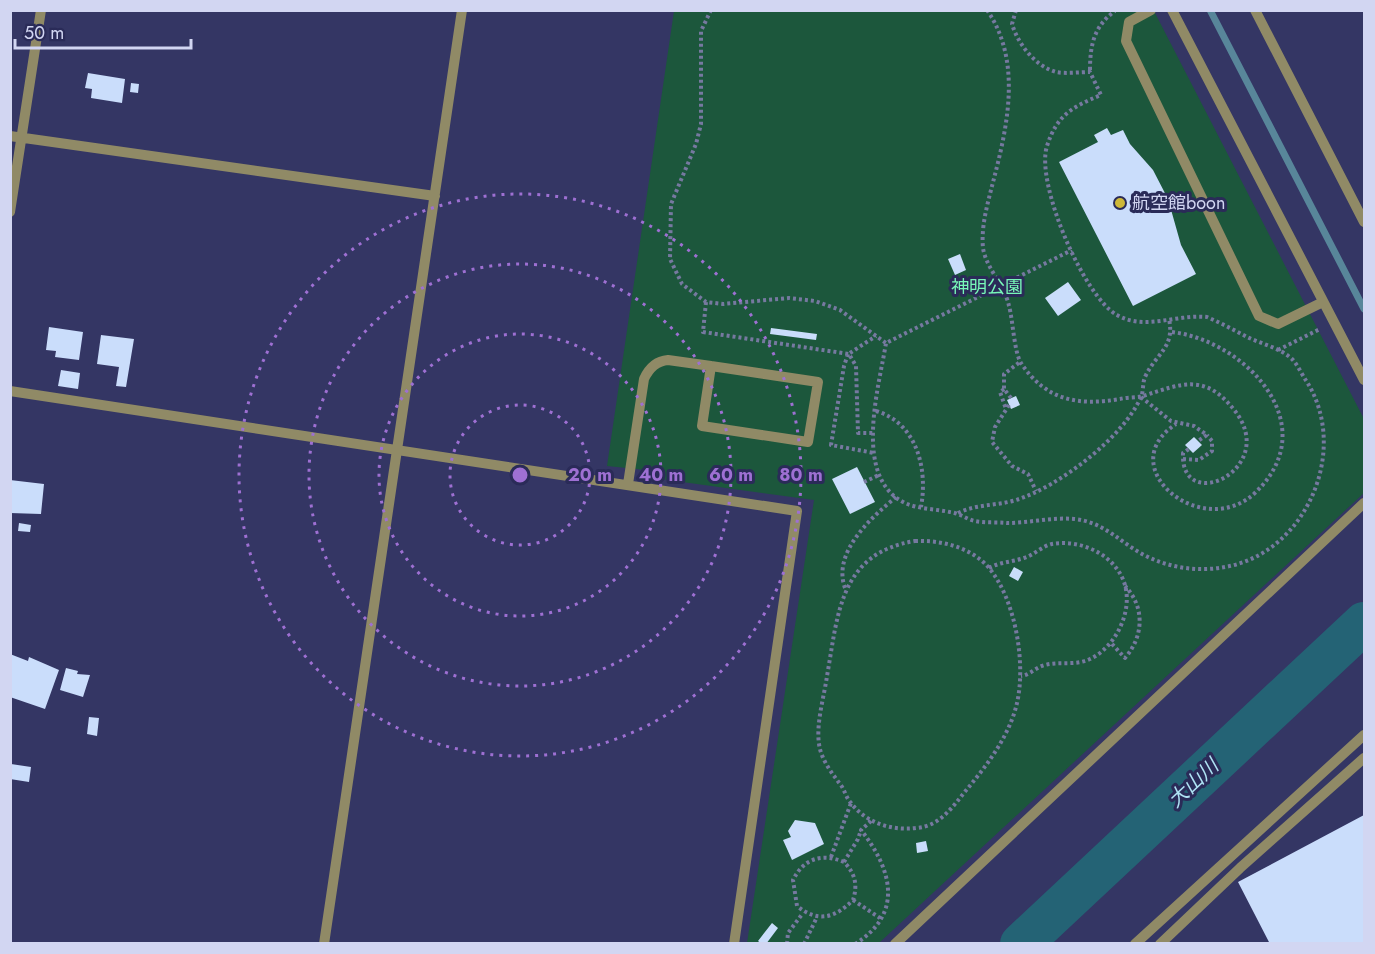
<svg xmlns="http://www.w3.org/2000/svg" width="1375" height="954" viewBox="0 0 1375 954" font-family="Jost,'Noto Sans JP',sans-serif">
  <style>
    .green { fill: #1c573c }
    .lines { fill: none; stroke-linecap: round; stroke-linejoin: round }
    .stream { stroke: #58869a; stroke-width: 7 }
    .river { stroke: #246375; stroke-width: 42 }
    .building { fill: #caddfb }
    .path { stroke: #7679a0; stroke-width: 4; stroke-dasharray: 3 3; stroke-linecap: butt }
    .minor { stroke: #908a66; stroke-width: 10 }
    .ring { fill: none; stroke: #9e70d3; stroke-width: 3; stroke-dasharray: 3 6 }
    .poi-dot { fill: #ceb838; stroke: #2a2b58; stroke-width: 2 }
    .labels { text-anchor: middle; stroke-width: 6; stroke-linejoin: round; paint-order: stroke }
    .poi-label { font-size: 18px; fill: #d2d6f2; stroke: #2a2b58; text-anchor: start }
    .park-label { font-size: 18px; fill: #78f7b8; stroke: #2a2b58 }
    .water-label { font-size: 20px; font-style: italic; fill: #afe3f4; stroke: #2a2b58 }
    .centre { fill: #9e70d3; stroke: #2a2b58; stroke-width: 3 }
    .ring-label { font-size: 18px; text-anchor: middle; font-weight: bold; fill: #9e70d3; stroke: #2a2b58; stroke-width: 6; stroke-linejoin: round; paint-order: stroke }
  </style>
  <rect width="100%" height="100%" fill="#343664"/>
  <!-- green -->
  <path class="green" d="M674,11H1154L1364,419V493L879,943H747L814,500L646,477V470L607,466Z"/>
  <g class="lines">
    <!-- stream -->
    <path class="stream" d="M1210,10L1364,309"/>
    <!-- river -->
    <path class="river" d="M1021,944L1364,623"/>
  </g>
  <!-- building -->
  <path class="building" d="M88,73L125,79L122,103L91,98L92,89L85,88Z
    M131,83L139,84L138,93L130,92Z
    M1107,128L1111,135L1123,130L1130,144L1153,170L1168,199L1181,245L1196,274L1133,306L1059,162L1098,142L1094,135Z
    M960,254L966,270L955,275L948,259Z
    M1068,282L1081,300L1058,316L1045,298Z
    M49,327L83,332L79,360L55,357L56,351L46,350Z
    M771,328L817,334L816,340L770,334Z
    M101,335L134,339L126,387L116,386L119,367L97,364Z
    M61,370L80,373L78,389L58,386Z
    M1016,396L1020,405L1011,409L1007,400Z
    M1194,437L1202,445L1193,453L1185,445Z
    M857,467L875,502L850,514L832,479Z
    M10,480L44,484L41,514L10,513Z
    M19,523L31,525L30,532L18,531Z
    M1014,567L1023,572L1018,581L1009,576Z
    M10,654L28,661L29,657L59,670L45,709L10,697Z
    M66,668L78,671L77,674L90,675L83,697L60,690Z
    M89,717L99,718L97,736L87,734Z
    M11,764L31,767L29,782L10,779Z
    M1364,815V944H1270L1238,882Z
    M795,820L815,823L824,844L792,860L783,840L791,837L788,831Z
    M926,841L928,851L917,853L916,843Z
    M772,923L778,928L766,944H762L758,941Z"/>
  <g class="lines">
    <!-- path -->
    <path class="path" d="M711,10L701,31V124L696,144L671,204L670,259L682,284L706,302L723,304L789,298L815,301L840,310L886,343
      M987,10C1023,62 1007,129 992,186C987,206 981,227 983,248C986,268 1005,286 1009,306C1013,320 1014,352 1021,363C1046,401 1079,406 1120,399C1127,397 1136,398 1143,396C1181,384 1205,372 1235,411C1280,469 1180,516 1183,453L1189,449
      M1016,10L1012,24C1018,44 1035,66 1056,72C1066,74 1080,72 1090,72L1101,95C1072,107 1057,115 1047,146C1035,183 1084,297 1117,315C1145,331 1176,314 1207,317C1221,323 1234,330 1247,337C1262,344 1280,348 1292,359C1298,365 1302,375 1307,382C1350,451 1306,553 1225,567C1199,572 1170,568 1146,556C1120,543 1105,522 1074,519C1052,517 1029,523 1007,523C997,522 985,523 975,521C966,519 959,513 950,512C935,509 918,509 905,503C852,478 879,387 886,343L1072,250
      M1090,70C1090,45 1094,26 1115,11
      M706,302L703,332L849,354L856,366L858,433H873
      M1172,332C1246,341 1325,425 1256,492C1203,543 1110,467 1176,424
      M1278,350L1320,329
      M850,353L876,336
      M848,354L844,366L831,445L874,453
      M1004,389L1000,392L1006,409
      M1141,397L1171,421L1194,426L1207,435L1198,441
      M1011,398L1004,389V374L1020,362
      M1009,405L995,427L992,442L1012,466L1028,474L1036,491
      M876,411C917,423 928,469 921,507
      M1183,459L1199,460L1212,451V441L1207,435
      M864,482L879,475
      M958,513C976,504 996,506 1016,500C1058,487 1123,438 1141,397C1144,390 1142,382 1146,375C1157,353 1175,347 1169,319
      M915,541C941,540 971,547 989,568C1016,600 1027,667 1016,707C1008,737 988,764 968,788C953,806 941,826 916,828C892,831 866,823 851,803C846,798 845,790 840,784C831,772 821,759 819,744C816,723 824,697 827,676C838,615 839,553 915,541Z
      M989,568C1000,562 1012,562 1024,558C1034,555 1042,546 1052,544C1080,539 1114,554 1124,582C1134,610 1116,647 1090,659C1075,666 1060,661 1045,665C1036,667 1030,675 1021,676
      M845,588C832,552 871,518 896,497
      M1112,644L1125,658C1144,636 1145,607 1125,586
      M831,857L851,803
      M844,862C822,853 804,858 793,880L797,906C818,923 835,918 853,900C858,885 855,873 844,862L858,839L861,830
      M853,900L880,918
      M787,944L788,933L803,913
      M804,944L817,917
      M855,944C905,913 891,868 861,830L871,821"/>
    <!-- minor -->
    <path class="minor" d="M1151,10L1129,22L1126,41L1259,316L1278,324L1323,302
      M1172,10L1364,380
      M1255,10L1364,222
      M10,136L435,196
      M10,212L41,10
      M10,391L797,511L734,944
      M628,484L644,379C649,368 656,361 668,360L711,366L818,382L808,442L702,426L711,366
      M324,944L462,10
      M895,944L1364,503
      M1135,944L1364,735
      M1160,944L1240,868L1364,758"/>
  </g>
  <!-- distance rings -->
  <g class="ring">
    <circle cx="520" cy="475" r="70"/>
    <circle cx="520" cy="475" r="141"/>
    <circle cx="520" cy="475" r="211"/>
    <circle cx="520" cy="475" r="281"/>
  </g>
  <!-- markers -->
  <circle class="poi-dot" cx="1120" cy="203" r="6"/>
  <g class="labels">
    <!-- poi labels -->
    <g class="poi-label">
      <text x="1132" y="209">航空館boon</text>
    </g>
    <!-- park labels -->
    <g class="park-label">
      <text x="987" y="293">神明公園</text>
    </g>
    <!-- water labels -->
    <g class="water-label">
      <text transform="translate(1193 783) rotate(-43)" y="7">大山川</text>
    </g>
  </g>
  <circle cx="520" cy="475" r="9" class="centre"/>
  <g class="ring-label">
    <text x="590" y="481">20 m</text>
    <text x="661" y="481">40 m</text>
    <text x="731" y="481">60 m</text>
    <text x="801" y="481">80 m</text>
  </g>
  <!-- border -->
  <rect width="1375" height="954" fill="none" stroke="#d2d6f2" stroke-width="24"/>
  <!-- scale -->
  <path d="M15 39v9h176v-9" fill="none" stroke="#d2d6f2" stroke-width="3"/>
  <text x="24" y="39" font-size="18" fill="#d2d6f2" stroke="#2a2b58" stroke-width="4.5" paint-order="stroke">50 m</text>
</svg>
